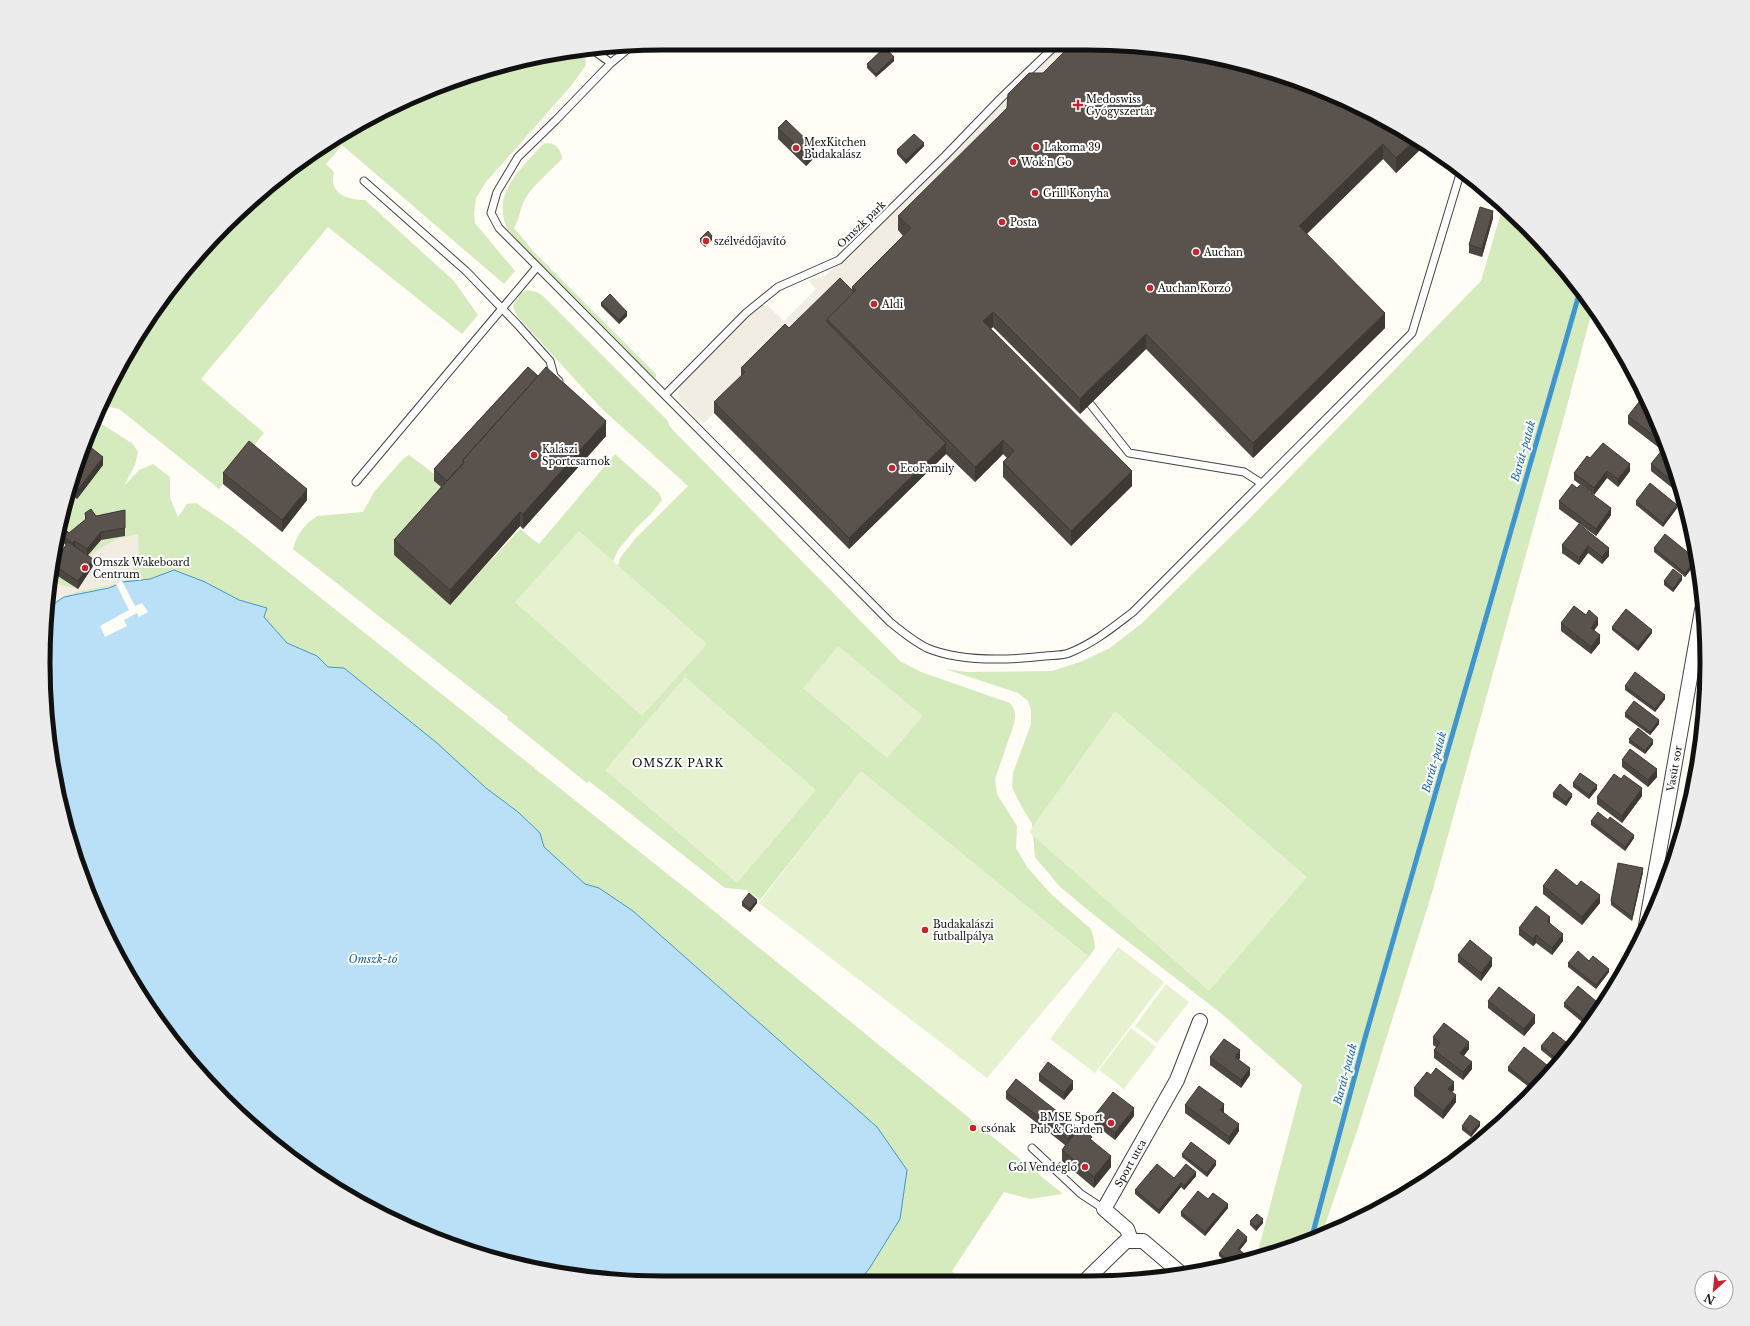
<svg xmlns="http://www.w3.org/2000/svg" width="1750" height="1326" viewBox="0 0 1750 1326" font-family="'Libre Baskerville',serif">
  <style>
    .green { fill: #d5ebbd }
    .pitch { fill: #e6f2cf }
    .plaza { fill: #f1ede2 }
    .water { fill: #b9e0f7; stroke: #3f96cf }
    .pier { fill: #fffdf5 }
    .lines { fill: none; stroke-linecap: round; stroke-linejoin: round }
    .stream { stroke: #3f96cf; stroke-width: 5 }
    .service-casing { stroke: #444; stroke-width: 9 }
    .minor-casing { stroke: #444; stroke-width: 16 }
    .service { stroke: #fff; stroke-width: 7 }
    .minor { stroke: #fff; stroke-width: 14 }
    .tram { stroke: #c4262e; stroke-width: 1 }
    .wall { fill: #4d4742 }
    .shaded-wall { fill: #3f3936 }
    .building { fill: #5a524d; stroke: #3f3936 }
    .poi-dot { fill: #c4262e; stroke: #fff; stroke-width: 1.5 }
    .labels { text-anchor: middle; stroke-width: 4; stroke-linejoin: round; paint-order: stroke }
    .poi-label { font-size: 10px; fill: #111; stroke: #fff; text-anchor: start }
    .street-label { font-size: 10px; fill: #111; stroke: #fff }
    .water-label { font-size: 11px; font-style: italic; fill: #1768a6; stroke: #fff }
    .neighbourhood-label { font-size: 11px; letter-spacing: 1px; fill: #111; stroke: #fff }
    .rim { fill: none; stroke: #111; stroke-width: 5 }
  </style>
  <rect width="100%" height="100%" fill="#fffdf5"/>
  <!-- green -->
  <path class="green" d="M577,49L585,56L586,65L571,86L486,182L476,198L474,213L475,223L515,271L504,284L342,145L326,164L334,172C328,193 347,200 365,200L454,281L478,315L462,334L328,227L201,379L264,433L219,489L119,409L100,405L107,389L148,318L197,254L254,197L353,126L426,90L502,64Z
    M546,143C556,143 562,150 562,159C553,168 530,189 525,199C520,208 520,219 514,228L534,252L656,374V377L655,379L651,377L518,244C514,238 509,232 506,226C493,192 521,169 541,146Z
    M1503,206L1525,224L1593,307L1564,417L1432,893L1359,1125L1321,1237L1256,1259L1302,1085L1222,1014L1104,923L1060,887L1035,857L1032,824L1018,800L1012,787L1013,773L1031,724V710L1028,701L1018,693L945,669L967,672L1052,671L1080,662L1110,648L1141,624L1251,517L1481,281Z
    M527,290L537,292L543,296L667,420L670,427L900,661L921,672L1010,703C1016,710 1016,715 1014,724L995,779L997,794L1017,826L1016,848L1027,867L1051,894L1091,929L1094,939L1095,948L1089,957L861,772L760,900L747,890L725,888L589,781L587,783L507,719L508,717L293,549C297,534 304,525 317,516L363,512L374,492L403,459L409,455L437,476L433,480L447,494L393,554L450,604L520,529L539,544L615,454L659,493L662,500L651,514L637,527L618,550L606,576L615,578L620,558L635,539L688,486L602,409L518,317L514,310L513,305L521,293Z
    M94,419L133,444L138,452L135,465L124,486L139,470L153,464L170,477V498L178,517L187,504L196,503L233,528L704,903L1063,1194L1030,1199L1004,1192L952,1271L962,1280L859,1281L869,1269L898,1157L877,1127H847L785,1046L633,911L599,888L585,884L544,847L540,833L518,812L486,788L437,743L344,668L328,667L317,656L287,643L264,617L267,608L239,600L205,582L174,570L150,579L123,582L46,609L55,542L76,464Z"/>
  <!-- pitch -->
  <path class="pitch" d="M579,531L707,644L642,716L515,602Z
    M838,646L923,716L887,758L803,688Z
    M685,677L816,790L737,883L605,770Z
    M1115,711L1307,877L1209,991L1029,832Z
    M861,771L1089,957L987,1078L759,903Z
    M1118,947L1164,982L1095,1073L1050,1039Z
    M1166,984L1189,1002L1157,1043L1135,1026Z
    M1131,1028L1156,1047L1124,1089L1099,1070Z"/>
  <!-- plaza -->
  <path class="plaza" d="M1060,45H1074L911,243L745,383L703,424L679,400L678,395L681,383L760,305L768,306L784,321L816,289L808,280L825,276Z
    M138,534L139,563L122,581L116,584L76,592L64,597L46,609L50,582L78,589L88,560L96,551L117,539Z"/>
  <!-- water -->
  <path class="water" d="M174,570L205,582L239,600L267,608L264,617L287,643L317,656L328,667L344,668L437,743L486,788L518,812L540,833L544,847L585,884L599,888L633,911L877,1127L907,1170L900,1219L869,1269L859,1281L663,1283L582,1278L463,1250L389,1219L319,1179L225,1102L148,1008L107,937L76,862L55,784L44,703V622L46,609L64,597L109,588L123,582L150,579Z"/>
  <!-- pier -->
  <path class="pier" d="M122,581L135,606L142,603L148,612L139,617L137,613L124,620L127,626L105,637L100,626L129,610L116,584Z"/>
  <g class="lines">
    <!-- stream -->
    <path class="stream" d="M1311,1240L1365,1038L1580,291"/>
    <!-- service casing -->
    <g class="service-casing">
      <path id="service" d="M590,48L611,63
        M629,48L611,63L556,120L518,157L497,192L491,213L499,228L890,622C901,631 913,641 927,648C960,662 1010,660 1045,656C1052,655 1062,656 1069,653C1094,643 1112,628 1133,612L1412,333L1461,171
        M364,181L466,271L517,324L550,361L554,376L559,381
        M665,395L746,313L778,287L839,260L945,156L1001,98L1056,45
        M1091,405L1129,453L1244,472L1261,483
        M356,482L537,267
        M1032,1148L1081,1194L1104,1209"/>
    </g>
    <!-- minor casing -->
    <g class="minor-casing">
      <g id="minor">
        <path id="s1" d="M1646,926L1702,610"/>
        <path id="s2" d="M1131,1240L1127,1229L1104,1209L1177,1080L1200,1021"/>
        <path d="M1087,1279L1126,1241H1143L1183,1275"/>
      </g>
    </g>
    <!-- service -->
    <use href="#service" class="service"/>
    <!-- minor -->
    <use href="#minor" class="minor"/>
    <!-- tram -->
    <path class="tram" d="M1693,792L1696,770"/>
  </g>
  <!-- wall -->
  <path class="wall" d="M894,61L876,77L867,68V64Z
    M1361,107L1426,144L1396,173L1383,159L1307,234L1385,328L1253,458L1146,349L1080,414L993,327L991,329L1132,486L1071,546L1003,477V462L1007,458L1003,454L975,482L946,454L849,549L714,413V402L741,376V368L789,328L852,290V287L903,236L898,230V216Z
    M778,128L814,158L806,166L778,139Z
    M924,146L906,164L897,154V150Z
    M1493,218L1482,257L1469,253V245Z
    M700,239L712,240L705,247L700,242Z
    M601,303L627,316L619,324L601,306Z
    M528,367L606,436L523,529L520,526L450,605L394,555V540L441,487L434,481V469Z
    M1628,416L1660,426L1658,447L1628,424Z
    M1665,442L1681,495L1651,471V464L1663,451V444Z
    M1590,458L1630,471L1618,487L1607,478L1594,495L1574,480V473Z
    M76,464L103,465L77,499L68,492Z
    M223,473L307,500L282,532L223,484Z
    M1559,501L1611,515L1596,536L1559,509Z
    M1636,501L1677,508L1663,527L1636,505Z
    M125,510V536L101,540L88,555L93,566L78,589L53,573V565L66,545L61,541V534L69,533L85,520V513L96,516Z
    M1579,524L1609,556L1602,564L1588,553L1579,565L1562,553V545Z
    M1654,548L1696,563L1685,577L1654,552Z
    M1682,580L1673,592L1664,585V581Z
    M1561,623L1598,625L1594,630L1600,643L1591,654L1561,631Z
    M1612,627L1652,633L1638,651L1612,630Z
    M1625,686L1665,699L1655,712L1625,690Z
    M1625,713L1659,724L1650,735L1625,717Z
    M1629,739L1653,744L1645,754L1629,743Z
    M1622,760L1657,777L1648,787L1622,767Z
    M1621,779L1642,796L1622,823L1597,804V797Z
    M1573,783L1597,789L1589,799L1573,787Z
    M1553,793L1572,797L1566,806L1553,797Z
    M1608,820L1634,838L1625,851L1591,825V821Z
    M1643,872L1632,921L1611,905V901Z
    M1543,886H1577L1600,903L1582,925L1543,894Z
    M742,902L757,903L750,912L742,906Z
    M1550,923L1563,941L1552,955L1536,943L1533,946L1519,935V928Z
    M1458,955L1492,966L1481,981L1458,962Z
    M1589,961L1609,972L1596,989L1568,967V963Z
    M1488,1001L1535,1023L1524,1036L1488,1008Z
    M1564,1003L1603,1007L1587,1026L1564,1007Z
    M1433,1037L1469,1049L1464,1056L1472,1069L1463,1080L1434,1058V1050L1436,1047L1433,1045Z
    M1541,1046H1571L1557,1063L1541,1050Z
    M1210,1057L1240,1058L1239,1059L1250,1075L1241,1088L1210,1065Z
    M1508,1067L1552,1069L1534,1091L1508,1071Z
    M1039,1074L1073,1089L1064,1100L1039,1081Z
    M1431,1075L1454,1090L1452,1092L1456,1102L1443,1119L1414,1096V1088Z
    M1006,1092L1077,1131L1092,1140L1111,1167L1094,1188L1062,1161V1150L1065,1145L1006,1099Z
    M1185,1105L1224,1112H1223L1239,1131L1229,1145L1185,1113Z
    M1094,1116H1134L1115,1140L1094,1124Z
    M1462,1126H1480L1471,1137L1462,1130Z
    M1182,1154L1216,1165L1207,1177L1182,1157Z
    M1196,1176L1184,1190L1181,1187L1159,1214L1135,1194V1190L1174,1178Z
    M1208,1199L1228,1208L1205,1236L1181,1216V1212Z
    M1250,1221L1263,1223L1256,1231L1250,1225Z
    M1247,1241L1240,1250L1246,1259L1243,1263L1230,1265L1219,1256V1253Z"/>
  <!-- shaded-wall -->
  <path class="shaded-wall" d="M894,57V61L876,77V74Z
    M1416,139L1426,144L1396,173V158Z
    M924,143V146L906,164V160Z
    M1383,144V159L1299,241V226Z
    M814,147V158L806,166V155Z
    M1493,211V218L1482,257V249Z
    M712,236V240L705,247V244Z
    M627,312V316L619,324V320Z
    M993,312V327L983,336V321Z
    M1385,313V328L1253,458V443Z
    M1146,334V349L1080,414V399Z
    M606,421V436L523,529V514Z
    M1662,434L1664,439L1658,447V439Z
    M1003,440V454L975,482V467Z
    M946,443V454L849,549V538Z
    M103,457V465L77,499V491Z
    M1630,464V471L1618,487V479Z
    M1132,471V486L1071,546V531Z
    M1607,471V478L1594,495V488Z
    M307,489V500L282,532V520Z
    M1677,505V508L1663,527V523Z
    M1611,508V515L1596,536V529Z
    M520,512V526L450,605V590Z
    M101,532V540L87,556V549Z
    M75,541V548L72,551V543Z
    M1588,546V553L1579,565V558Z
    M1609,548V556L1602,564V557Z
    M93,559V566L78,589V581Z
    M1696,559V563L1685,577V573Z
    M1682,576V580L1673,592V589Z
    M1598,618V625L1591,635V628Z
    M1652,630V633L1638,651V647Z
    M1600,635V643L1591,654V647Z
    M1665,695V699L1655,712V709Z
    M1659,720V724L1650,735V732Z
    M1653,740V744L1645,754V751Z
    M1657,769V777L1648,787V780Z
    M1597,785V789L1589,799V795Z
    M1642,788V796L1622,823V816Z
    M1572,794V797L1566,806V802Z
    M1634,835V838L1625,851V847Z
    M1643,868V872L1632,921V917Z
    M1600,895V903L1582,925V917Z
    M757,900V903L750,912V909Z
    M1550,917V925L1547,921Z
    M1563,934V941L1552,955V948Z
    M1536,935V943L1533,946V939Z
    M1492,958V966L1481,981V973Z
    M1609,969V972L1596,989V985Z
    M1535,1015V1023L1524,1036V1029Z
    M1469,1042V1049L1460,1060V1053Z
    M1240,1050V1058L1235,1064V1057Z
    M1472,1062V1069L1463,1080V1072Z
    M1250,1068V1075L1241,1088V1080Z
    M1073,1081V1089L1064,1100V1093Z
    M1454,1082V1090L1448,1096V1089Z
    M1456,1095V1102L1443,1119V1111Z
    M1224,1104V1112L1220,1117V1110Z
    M1134,1108V1116L1115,1140V1133Z
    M1480,1122V1126L1471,1137V1133Z
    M1239,1124V1131L1229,1145V1137Z
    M1077,1127V1134L1068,1147V1139Z
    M1111,1156V1167L1094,1188V1177Z
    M1216,1161V1165L1207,1177V1173Z
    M1196,1172V1176L1184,1190V1186Z
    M1181,1183V1187L1159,1214V1210Z
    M1228,1204V1208L1205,1236V1232Z
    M1263,1219V1223L1256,1231V1227Z
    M1247,1237V1241L1238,1252V1249Z
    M1246,1255V1259L1243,1263H1240Z"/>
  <!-- building -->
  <path class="building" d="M1127,44L1248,64L1361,107L1416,139L1396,158L1383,144L1299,226L1385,313L1253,443L1146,334L1080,399L993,312L983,321L1132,471L1071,531L1003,462L1014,451L1003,440L975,467L827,319L856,290L852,287L911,228L898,216L1007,108L1008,94L1029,73H1043L1071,45Z
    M885,47L894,57L876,74L867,64Z
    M786,120L814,147L806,155L778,128Z
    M914,134L924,143L906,160L897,150Z
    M1480,207L1493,211L1482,249L1469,245Z
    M708,231L712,236L705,244L700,239Z
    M840,278L854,292L827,319V322L946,443L849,538L714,402L745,372L741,368L785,324L789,328Z
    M610,294L627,312L619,320L601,303Z
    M528,367L538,376L463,460V464L447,481L434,469Z
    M546,367L606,421L523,514L520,512L450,590L394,540L464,462L463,460Z
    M1639,402L1653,413L1660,426L1662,434L1658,439L1628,416Z
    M249,441L307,489L282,520L223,473Z
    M1603,443L1630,464L1618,479L1607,471L1594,488L1574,473L1587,456L1590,458Z
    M89,446L103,457L77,491L70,486L76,464Z
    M1662,450L1669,455L1678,486L1651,464Z
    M1650,483L1677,505L1663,523L1636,501Z
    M1572,484L1577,488L1580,485L1611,508L1596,529L1559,501Z
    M91,509L96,516L125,510V528L101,532L87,549L75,541L72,543L61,534L65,529L69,533L86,519L85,513Z
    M1579,524L1609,548L1602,557L1588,546L1579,558L1562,545Z
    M1665,534L1696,559L1685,573L1654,548Z
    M68,542L93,559L78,581L53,565Z
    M1673,569L1682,576L1673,589L1664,581Z
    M1574,606L1586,615L1589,610L1598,618L1591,628L1600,635L1591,647L1561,623Z
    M1626,609L1652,630L1638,647L1612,627Z
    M1635,672L1665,695L1655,709L1625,686Z
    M1634,701L1659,720L1650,732L1625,713Z
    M1638,728L1653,740L1645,751L1629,739Z
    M1630,749L1657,769L1648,780L1622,760Z
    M1580,773L1597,785L1589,795L1573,783Z
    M1614,774L1621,779L1624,775L1642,788L1622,816L1597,797Z
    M1560,784L1572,794L1566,802L1553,793Z
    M1598,812L1608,820L1610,817L1634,835L1625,847L1591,821Z
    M1618,863L1643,868L1632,917L1611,901Z
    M1556,869L1577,886L1581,881L1600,895L1582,917L1543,886Z
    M749,893L757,900L750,909L742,902Z
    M1536,906L1550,917L1547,921L1563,934L1552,948L1536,935L1533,939L1519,928Z
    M1470,940L1492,958L1481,973L1458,955Z
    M1578,951L1589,961L1593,956L1609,969L1596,985L1568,963Z
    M1578,986L1603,1007L1589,1023L1564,1003Z
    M1499,987L1535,1015L1524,1029L1488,1001Z
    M1444,1023L1469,1042L1460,1053L1472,1062L1463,1072L1434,1050L1440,1043L1433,1037Z
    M1553,1032L1571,1046L1559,1061L1541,1046Z
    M1224,1039L1240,1050L1235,1057L1250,1068L1241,1080L1210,1057Z
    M1524,1047L1552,1069L1536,1089L1508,1067Z
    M1048,1062L1073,1081L1064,1093L1039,1074Z
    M1436,1068L1454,1082L1448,1089L1456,1095L1443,1111L1414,1088L1427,1072L1431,1075Z
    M1016,1079L1077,1127L1068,1139L1006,1092Z
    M1199,1086L1224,1104L1220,1110L1239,1124L1229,1137L1185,1105Z
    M1113,1092L1134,1108L1115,1133L1094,1116Z
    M1470,1115L1480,1122L1471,1133L1462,1126Z
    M1080,1127L1092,1137L1090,1139L1111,1156L1094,1177L1062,1150Z
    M1191,1142L1216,1161L1207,1173L1182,1154Z
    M1157,1164L1174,1178L1186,1164L1196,1172L1184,1186L1181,1183L1159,1210L1135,1190Z
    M1198,1191L1208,1199L1213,1193L1228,1204L1205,1232L1181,1212Z
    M1257,1214L1263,1219L1256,1227L1250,1221Z
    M1238,1229L1247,1237L1238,1249L1246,1255L1240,1263L1234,1265L1219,1253Z"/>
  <!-- markers -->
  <g class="poi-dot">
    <path d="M1076 99h4v4h4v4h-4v4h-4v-4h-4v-4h4z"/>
    <circle cx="1036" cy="147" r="4"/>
    <circle cx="796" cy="148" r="4"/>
    <circle cx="1013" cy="162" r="4"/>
    <circle cx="1035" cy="193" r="4"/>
    <circle cx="1002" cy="222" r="4"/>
    <circle cx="706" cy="241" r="4"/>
    <circle cx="1196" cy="252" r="4"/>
    <circle cx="1150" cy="288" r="4"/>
    <circle cx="874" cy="304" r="4"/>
    <circle cx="534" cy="455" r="4"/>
    <circle cx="892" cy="468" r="4"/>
    <circle cx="85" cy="568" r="4"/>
    <circle cx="925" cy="930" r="4"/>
    <circle cx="1111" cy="1123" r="4"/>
    <circle cx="973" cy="1128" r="4"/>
    <circle cx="1085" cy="1167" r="4"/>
  </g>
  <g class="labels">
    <!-- poi labels -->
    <g class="poi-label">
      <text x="1086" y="103">Medoswiss<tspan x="1086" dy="12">Gyógyszertár</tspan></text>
      <text x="804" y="146">MexKitchen<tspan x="804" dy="12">Budakalász</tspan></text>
      <text x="1044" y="151">Lakoma 39</text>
      <text x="1021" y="166">Wok'n Go</text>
      <text x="1043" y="197">Grill Konyha</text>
      <text x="1010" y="226">Posta</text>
      <text x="714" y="245">szélvédőjavító</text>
      <text x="1204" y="256">Auchan</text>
      <text x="1158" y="292">Auchan Korzó</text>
      <text x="882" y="308">Aldi</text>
      <text x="542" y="453">Kalászi<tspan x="542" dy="12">Sportcsarnok</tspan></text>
      <text x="900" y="472">EcoFamily</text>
      <text x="93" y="566">Omszk Wakeboard<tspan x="93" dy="12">Centrum</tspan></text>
      <text x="933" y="928">Budakalászi<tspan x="933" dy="12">futballpálya</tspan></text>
      <text x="1103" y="1121" text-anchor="end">BMSE Sport<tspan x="1103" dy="12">Pub &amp; Garden</tspan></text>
      <text x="981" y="1132">csónak</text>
      <text x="1077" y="1171" text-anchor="end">Gól Vendéglő</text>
    </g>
    <!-- street labels -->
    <g class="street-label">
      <text transform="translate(861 224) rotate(-44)" y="4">Omszk park</text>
      <text dy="4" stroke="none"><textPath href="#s1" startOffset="160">Vasút sor</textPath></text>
      <text dy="4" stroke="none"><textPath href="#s2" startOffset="95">Sport utca</textPath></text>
    </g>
    <!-- water labels -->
    <g class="water-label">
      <text transform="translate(1523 451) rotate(-74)" y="4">Barát-patak</text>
      <text transform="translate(1434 762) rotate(-74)" y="4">Barát-patak</text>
      <text x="373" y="963">Omszk-tó</text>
      <text transform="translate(1345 1074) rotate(-75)" y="4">Barát-patak</text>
    </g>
    <!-- neighbourhood labels -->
    <g class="neighbourhood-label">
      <text x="678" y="767">OMSZK PARK</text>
    </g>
  </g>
  <!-- crop -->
  <path d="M0 0H1750V1326H0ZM663 50H1087A613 613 0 0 1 1700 663V663A613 613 0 0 1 1087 1276H663A613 613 0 0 1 50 663V663A613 613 0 0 1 663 50Z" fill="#ececec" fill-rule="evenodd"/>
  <path class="rim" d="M663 50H1087A613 613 0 0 1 1700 663V663A613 613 0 0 1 1087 1276H663A613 613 0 0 1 50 663V663A613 613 0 0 1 663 50Z"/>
  <!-- north arrow -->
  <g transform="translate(1714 1290) rotate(207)"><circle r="19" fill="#ffffff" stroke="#a0a0a0"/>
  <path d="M0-3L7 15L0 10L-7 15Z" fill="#c4262e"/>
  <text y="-6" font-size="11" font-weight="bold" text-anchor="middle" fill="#111111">N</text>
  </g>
</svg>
